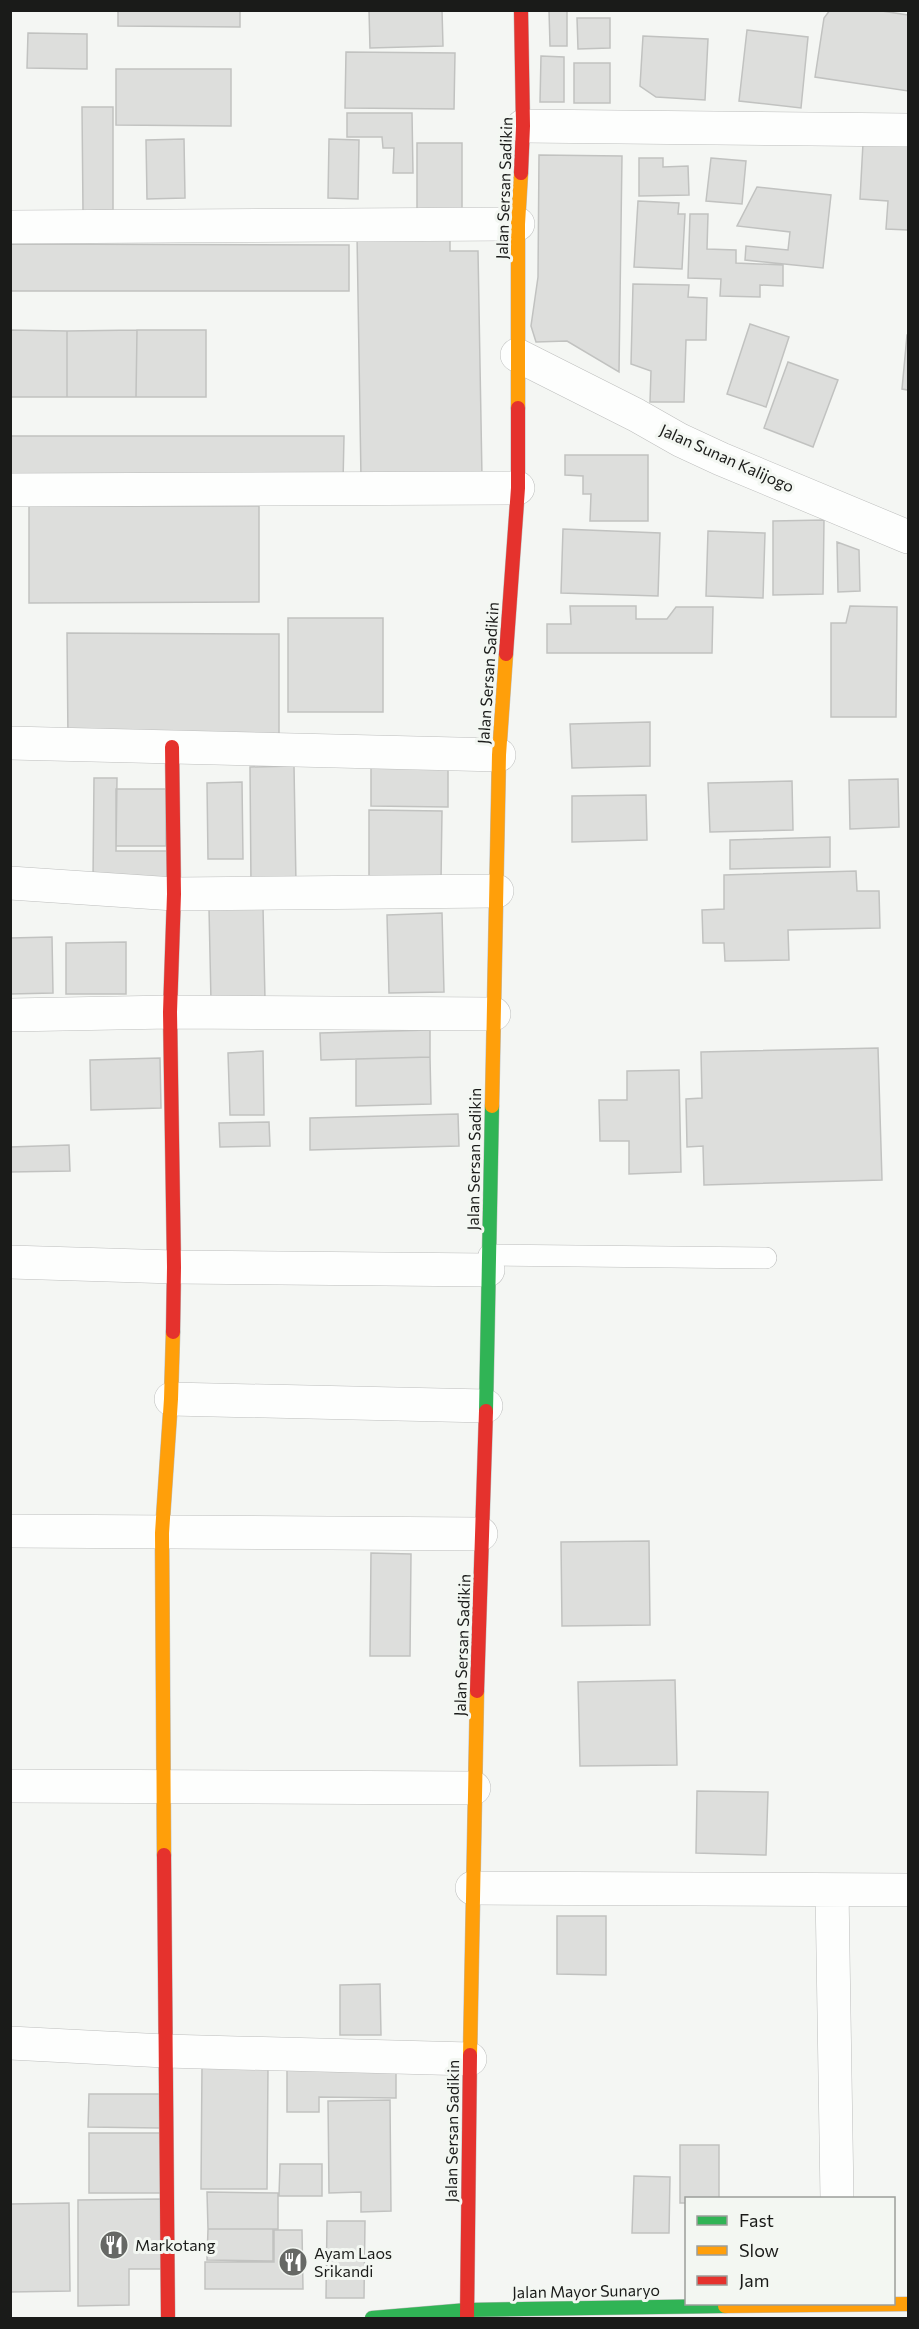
<svg xmlns="http://www.w3.org/2000/svg" width="919" height="2329" viewBox="0 0 919 2329" font-family="Commissioner,sans-serif">
  <style>
    .building { fill: #dddedc; stroke: #c1c2c0; stroke-width: 1.5 }
    .lines { fill: none; stroke-linecap: round; stroke-linejoin: round }
    .lane-casing { stroke: #bdbebd; stroke-width: 22 }
    .street-casing { stroke: #bdbebd; stroke-width: 34 }
    .fast-casing { stroke: #bdbebd; stroke-width: 15 }
    .slow-casing { stroke: #bdbebd; stroke-width: 15 }
    .jam-casing { stroke: #bdbebd; stroke-width: 15 }
    .lane { stroke: #fdfefd; stroke-width: 21 }
    .street { stroke: #fdfefd; stroke-width: 33 }
    .fast { stroke: #30b455; stroke-width: 14 }
    .slow { stroke: #ff9f0a; stroke-width: 14 }
    .jam { stroke: #e5322d; stroke-width: 14 }
    .labels { text-anchor: middle; stroke-width: 6; stroke-linejoin: round; paint-order: stroke }
    .street-label { font-size: 16px; fill: #1a1b19; stroke: #f3f7f2 }
    .poi-label { font-size: 16px; fill: #1a1b19; stroke: #f3f7f2; text-anchor: start }
  </style>
  <rect width="100%" height="100%" fill="#f4f6f3"/>
  <!-- building -->
  <path class="building" d="M118,10H240V27L118,26Z
    M369,10H442L443,46L370,48Z
    M549,10H567V46H550Z
    M830,10H875L908,15V91L815,77L824,18Z
    M577,18H610V48L578,49Z
    M747,30L808,37L801,108L739,101Z
    M28,33L87,34V69L27,68Z
    M643,36L708,39L705,100L656,97L640,86Z
    M346,52L455,53L454,109L345,108Z
    M541,56L564,57V102H540Z
    M574,63H610V103H574Z
    M116,69H231V126L116,125Z
    M82,107H113V210L83,211Z
    M347,113H412L413,173H393L394,148H383L382,137H347Z
    M184,139L185,198L147,199L146,140Z
    M329,139L359,140L358,199L328,198Z
    M417,143H462V212H417Z
    M863,143L908,145V230L886,229L888,201L860,199Z
    M539,155L622,156L619,372L567,341L536,342L531,326L538,277Z
    M639,158H663V167L688,166L689,195L639,196Z
    M711,158L746,161L742,204L706,201Z
    M757,187L831,195L823,268L745,260L746,246L788,250L790,232L737,226Z
    M638,201L679,203L678,214H685L682,269L634,267Z
    M690,214H708L707,249L736,250V263L783,265V286L760,285V297L720,296L721,279L688,278Z
    M450,231V251H478L482,477L361,479L357,234Z
    M10,244L349,245V291H10Z
    M633,284L689,285L688,297L707,298L706,340H686L684,402H650L651,371L631,364Z
    M750,324L789,337L766,407L727,394Z
    M10,330L67,331V397H10Z
    M137,330H206V397H136Z
    M137,330L136,397H67V331Z
    M907,335H908V390L902,389Z
    M788,362L838,380L813,447L764,428Z
    M10,436H344L343,483H10Z
    M565,455H648V521H590L591,494H583V476L565,475Z
    M29,506H259V602L29,603Z
    M824,520L823,594L773,595V521Z
    M563,529L660,533L658,596L561,593Z
    M708,531L765,533L763,598L706,596Z
    M837,542L859,550L860,591L838,592Z
    M570,606H636V619H667L676,607H713L712,653H547V624H571Z
    M850,606L897,607L896,717H831V623H846Z
    M288,618H383V712H288Z
    M67,633L279,634V741L68,740Z
    M650,722V766L572,768L570,724Z
    M294,766L296,885H251L250,767Z
    M371,766H448V807L371,806Z
    M94,778H117L116,851H168V880H93Z
    M898,779L899,827L850,829L849,780Z
    M792,781L793,830L710,832L708,783Z
    M242,782L243,859H208L207,783Z
    M116,789H166V846H116Z
    M646,795L647,840L572,842V796Z
    M369,810L442,811L441,882H369Z
    M830,837V867L730,869V840Z
    M856,871L857,891H879L880,928L788,930L789,960L725,961L724,943H703L702,910L724,909V875Z
    M263,907L265,1000L211,1002L209,908Z
    M442,913L444,992L389,993L387,915Z
    M52,937L53,993L10,994V938Z
    M126,942V994H66V943Z
    M430,1030V1057L321,1060L320,1033Z
    M878,1048L882,1180L704,1185L703,1146L687,1147L686,1099L702,1098L701,1052Z
    M263,1051L264,1115H230L228,1053Z
    M430,1057L431,1104L356,1106V1059Z
    M160,1058L161,1108L91,1110L90,1060Z
    M679,1070L681,1172L629,1174V1141H600L599,1100H627V1071Z
    M458,1114L459,1146L310,1150V1118Z
    M269,1122L270,1146L220,1147L219,1123Z
    M69,1145L70,1171L10,1172V1147Z
    M649,1541L650,1625L562,1626L561,1542Z
    M371,1553L411,1554L410,1656H370Z
    M675,1680L677,1765L580,1766L578,1682Z
    M697,1791L768,1792L766,1855L696,1853Z
    M557,1916H606V1975L557,1974Z
    M380,1984L381,2035H340V1985Z
    M202,2066L268,2067L267,2189H201Z
    M396,2068V2098L319,2097V2112H287V2069Z
    M89,2094H161L160,2128L88,2127Z
    M390,2100L391,2211L361,2212V2192L329,2193L328,2101Z
    M89,2133H163L164,2193H89Z
    M680,2145H719V2198H686V2203H680Z
    M280,2164H322V2196H279Z
    M634,2176L670,2177L669,2233H632Z
    M207,2192L278,2193V2229H208Z
    M161,2199V2269H129V2305L78,2306V2200Z
    M69,2203L70,2291L10,2292V2204Z
    M327,2221H365L364,2298H326Z
    M208,2229H273V2261L207,2260Z
    M274,2230H302L303,2289H205V2262H274Z"/>
  <g class="lines">
    <!-- lane casing -->
    <g class="lane-casing">
      <path id="lane" d="M489,1255L766,1258"/>
    </g>
    <!-- street casing -->
    <g class="street-casing">
      <path id="street" d="M523,126L908,130
        M10,227L518,224
        M517,355L636,415L680,440L721,459L908,537
        M10,490L518,488
        M10,743L499,755
        M10,883L174,894L497,891
        M10,1015L170,1012L494,1014
        M10,1262L174,1267L488,1270
        M171,1399L486,1406
        M10,1531L481,1534
        M10,1786L474,1788
        M472,1888L908,1890
        M832,1890L837,2198
        M10,2043L165,2051L470,2059"/>
    </g>
    <!-- fast casing -->
    <g class="fast-casing">
      <path id="fast" d="M486,1411L492,1106
        M372,2318L467,2310L725,2306"/>
    </g>
    <!-- slow casing -->
    <g class="slow-casing">
      <path id="slow" d="M518,408V224L521,173
        M492,1106L499,755L506,654
        M164,1855L162,1533L171,1399L173,1332
        M470,2055L477,1691
        M725,2306L908,2304"/>
    </g>
    <!-- jam casing -->
    <g class="jam-casing">
      <path id="jam" d="M521,173L523,126L521,10
        M506,654L518,488V408
        M172,747L174,894L170,1012L174,1267L173,1332
        M477,1691L486,1411
        M164,1855L168,2318
        M467,2318L470,2055"/>
    </g>
    <!-- lane -->
    <use href="#lane" class="lane"/>
    <!-- street -->
    <use href="#street" class="street"/>
    <!-- fast -->
    <use href="#fast" class="fast"/>
    <!-- slow -->
    <use href="#slow" class="slow"/>
    <!-- jam -->
    <use href="#jam" class="jam"/>
  </g>
  <!-- icons -->
  <defs>
    <g id="restaurant-disc" transform="scale(1.5)"><circle r="9.5" fill="#666865" stroke="#f3f7f2"/><path d="M-5-6h1v4h1v-4h1v4h1v-4h1v5L-1.5 .5V6h-2V.5L-5-1ZM5-6V6H3V1.5H1.5Q1.5-4 5-6Z" fill="#fff"/></g>
  </defs>
  <g fill-rule="evenodd">
    <use href="#restaurant-disc" x="114" y="2245"/>
    <use href="#restaurant-disc" x="293" y="2262"/>
  </g>
  <g class="labels">
    <!-- street labels -->
    <g class="street-label">
      <text transform="translate(504 188) rotate(-88)" y="6">Jalan Sersan Sadikin</text>
      <text transform="translate(727 458) rotate(24)" y="6">Jalan Sunan Kalijogo</text>
      <text transform="translate(488 673) rotate(-86)" y="6">Jalan Sersan Sadikin</text>
      <text transform="translate(474 1159) rotate(-89)" y="6">Jalan Sersan Sadikin</text>
      <text transform="translate(462 1645) rotate(-88)" y="6">Jalan Sersan Sadikin</text>
      <text transform="translate(452 2131) rotate(-89)" y="6">Jalan Sersan Sadikin</text>
      <text transform="translate(586 2291) rotate(-1)" y="6">Jalan Mayor Sunaryo</text>
    </g>
    <!-- poi labels -->
    <g class="poi-label">
      <text x="135" y="2251">Markotang</text>
      <text x="314" y="2259">Ayam Laos<tspan x="314" dy="18">Srikandi</tspan></text>
    </g>
  </g>
  <!-- border -->
  <rect width="919" height="2329" fill="none" stroke="#1a1b19" stroke-width="24"/>
  <!-- legend -->
  <rect x="685" y="2197" width="210" height="108" fill="#f3f7f2" stroke="#9c9f9b" stroke-width="1.5"/>
  <rect x="697" y="2216" width="30" height="9" fill="#30b455" stroke="#9c9f9b" stroke-width="1.5"/>
  <text x="739" y="2227" font-size="18" fill="#1a1b19">Fast</text>
  <rect x="697" y="2246" width="30" height="9" fill="#ff9f0a" stroke="#9c9f9b" stroke-width="1.5"/>
  <text x="739" y="2257" font-size="18" fill="#1a1b19">Slow</text>
  <rect x="697" y="2276" width="30" height="9" fill="#e5322d" stroke="#9c9f9b" stroke-width="1.5"/>
  <text x="739" y="2287" font-size="18" fill="#1a1b19">Jam</text>
</svg>
